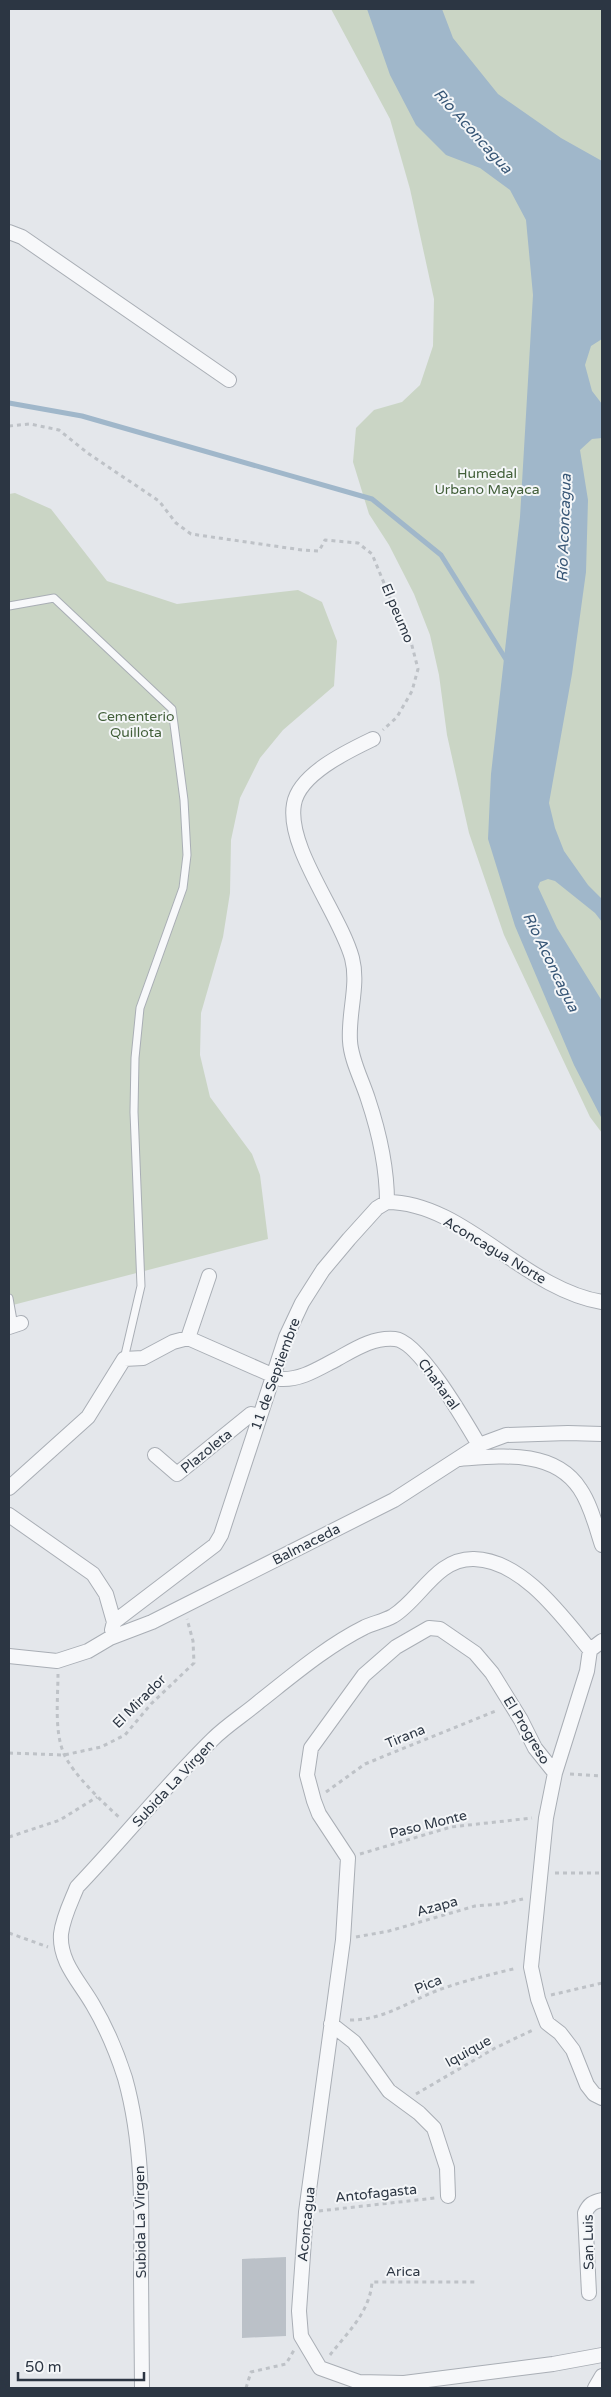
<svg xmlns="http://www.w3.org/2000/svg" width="611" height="2397" viewBox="0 0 611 2397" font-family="'Varela Round',sans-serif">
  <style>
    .green { fill: #cad5c5 }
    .water { fill: #a0b7ca }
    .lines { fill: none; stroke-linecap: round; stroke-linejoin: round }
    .stream { stroke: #a0b7ca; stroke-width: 5 }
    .building { fill: #bbc1c8 }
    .lane-casing { stroke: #a9aeb5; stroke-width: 9 }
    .street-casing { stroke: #a9aeb5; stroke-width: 16 }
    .path { stroke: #bec2c7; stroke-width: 3; stroke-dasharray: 4 4; stroke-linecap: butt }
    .lane { stroke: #f7f8fa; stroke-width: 7 }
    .street { stroke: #f7f8fa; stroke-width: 14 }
    .labels { text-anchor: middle; stroke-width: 4; stroke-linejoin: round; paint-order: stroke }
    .park-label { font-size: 14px; fill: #425f39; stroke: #f4f6f8 }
    .street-label { font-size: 14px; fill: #2c3643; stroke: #f4f6f8 }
    .water-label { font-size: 15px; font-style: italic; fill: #375676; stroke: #f4f6f8 }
  </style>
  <rect width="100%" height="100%" fill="#e4e7eb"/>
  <!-- green -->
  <path class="green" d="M331,9H602V1133L590,1117L504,935L469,833L447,735L439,675L430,635L414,594L389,545L369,514L353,462L356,428L374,410L402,402L420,385L433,346L434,299L410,189L390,119Z
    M15,493L51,509L107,581L177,604L298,590L322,602L337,641L334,686L283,730L260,758L240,798L231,840L230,893L223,937L201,1013L200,1055L210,1097L252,1154L260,1175L268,1239L9,1306V494Z"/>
  <!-- water -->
  <path class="water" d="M367,9H442L453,38L498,94L561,138L602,161V339L591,346L585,365L592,391L602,404V438L592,439L580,450L588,500L586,572L572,674L549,803L555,828L564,851L588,885L602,899V922L595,913L555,881L548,879L540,882L538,887L557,928L602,1001V1119L574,1065L515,926L488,839L491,774L520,517L533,295L526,220L510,190L480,168L446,155L416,125L390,75Z"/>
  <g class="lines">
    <!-- stream -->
    <path class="stream" d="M9,403L82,416L372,499L441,555L507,661"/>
  </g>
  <!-- building -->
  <path class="building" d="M286,2257V2336L242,2338V2259Z"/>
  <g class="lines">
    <!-- lane casing -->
    <g class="lane-casing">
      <path id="lane" d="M9,606L54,598L172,709L184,800L187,855L183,888L140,1008L135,1058L134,1112L141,1286L124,1359
        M9,1298L14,1326"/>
    </g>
    <!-- street casing -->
    <g class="street-casing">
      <path id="street" d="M9,232L22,237L229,380
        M387,1202C464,1202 523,1289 602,1302
        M9,1327L21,1323
        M188,1338L209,1276
        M155,1455L177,1474L251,1414L259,1416
        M460,1459C501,1456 554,1449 580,1489C591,1505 596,1527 602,1545
        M9,1488L88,1417L124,1359L143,1358L173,1342L188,1338L281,1379C302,1380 319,1368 337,1359C355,1349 373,1337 395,1339C419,1341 466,1423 479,1445
        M9,1515L93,1574L106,1594L114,1622L112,1630
        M114,1622L215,1545L221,1535L286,1337L302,1303L323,1270L349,1239L377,1208L387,1202C387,1167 379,1132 368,1099C362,1080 351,1060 350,1041C348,1013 359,985 352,958C340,914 286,847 294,804C299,774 348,751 373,739
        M590,1650L602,1641
        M9,1656L57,1661L88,1651L110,1638L152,1622L394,1500L479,1445L506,1435L568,1433L602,1434
        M555,1773L535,1748L521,1720L492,1673L475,1653L440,1629L429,1628L396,1647L364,1675L311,1748L307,1775L314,1801L319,1814L348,1858L343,1940L306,2212L299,2311L301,2336L320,2368L359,2382L404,2383L553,2364L602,2355
        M331,2024L354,2042L389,2091L419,2113L434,2128L447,2168L448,2196
        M589,2293L585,2213C589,2204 593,2202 602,2200
        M142,2388C142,2350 141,2312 141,2274C142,2209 143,2142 125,2078C117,2053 106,2027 93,2005C80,1982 59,1962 61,1934C63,1917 71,1902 77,1887C123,1839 165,1786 213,1739C227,1725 245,1714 260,1701C293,1675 327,1646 365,1627C374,1623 384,1621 393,1616C421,1599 436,1558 474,1559C522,1560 562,1616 590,1650L587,1671L555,1773L546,1818L531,1967L538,1999L547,2023L560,2033L573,2050L587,2085L594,2094L602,2098
        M595,2388L602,2376"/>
    </g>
    <!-- path -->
    <path class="path" d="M9,426L30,424L59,430L89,454L159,501L176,523L191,534L302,550L319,551L325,540L358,543L372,554L393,605L409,634L418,669L412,691L397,717L383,730
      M58,1674C58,1698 54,1731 64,1754C73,1774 103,1803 120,1818
      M9,1753L64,1755L101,1747L125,1735L151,1704L194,1663L193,1641L187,1619
      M570,1774L602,1776
      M326,1792L365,1764L498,1710
      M9,1837L60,1820L97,1797
      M360,1854L451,1827L532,1818
      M555,1873H602
      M9,1933L48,1947
      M356,1937L389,1931L475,1906L500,1904L523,1899
      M551,1995L602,1983
      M350,2020C383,2020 406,2003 436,1991C462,1981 489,1975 517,1968
      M416,2094L495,2048L535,2029
      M319,2211L435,2198
      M330,2355C347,2333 370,2312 372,2282H476
      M246,2388L251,2372L286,2364L294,2350"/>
    <!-- lane -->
    <use href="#lane" class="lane"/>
    <!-- street -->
    <use href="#street" class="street"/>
  </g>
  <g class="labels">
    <!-- park labels -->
    <g class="park-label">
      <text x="487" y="478">Humedal<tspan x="487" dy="16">Urbano Mayaca</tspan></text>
      <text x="136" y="721">Cementerio<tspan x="136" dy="16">Quillota</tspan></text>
    </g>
    <!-- street labels -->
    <g class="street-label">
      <text transform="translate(398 613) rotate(67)" y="5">El peumo</text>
      <text transform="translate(495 1250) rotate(31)" y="5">Aconcagua Norte</text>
      <text transform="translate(275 1374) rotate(-70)" y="5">11 de Septiembre</text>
      <text transform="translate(439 1384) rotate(54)" y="5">Chañaral</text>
      <text transform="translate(206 1451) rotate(-39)" y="5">Plazoleta</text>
      <text transform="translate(306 1544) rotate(-27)" y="5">Balmaceda</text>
      <text transform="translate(139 1701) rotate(-45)" y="5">El Mirador</text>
      <text transform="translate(527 1730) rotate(59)" y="5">El Progreso</text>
      <text transform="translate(405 1736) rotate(-22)" y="5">Tirana</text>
      <text transform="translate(173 1783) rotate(-47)" y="5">Subida La Virgen</text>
      <text transform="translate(428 1824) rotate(-14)" y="5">Paso Monte</text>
      <text transform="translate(437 1906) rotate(-16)" y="5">Azapa</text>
      <text transform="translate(428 1984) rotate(-22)" y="5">Pica</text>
      <text transform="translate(468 2051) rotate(-29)" y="5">Iquique</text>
      <text transform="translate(376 2193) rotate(-6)" y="5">Antofagasta</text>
      <text transform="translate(140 2222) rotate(-91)" y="5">Subida La Virgen</text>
      <text transform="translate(306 2224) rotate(-84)" y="5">Aconcagua</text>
      <text transform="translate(588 2242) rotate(-91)" y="5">San Luis</text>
      <text x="403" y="2276">Arica</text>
    </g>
    <!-- water labels -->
    <g class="water-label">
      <text transform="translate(473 131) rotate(48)" y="5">Río Aconcagua</text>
      <text transform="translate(564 528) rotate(-88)" y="5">Río Aconcagua</text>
      <text transform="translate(551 962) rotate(64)" y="5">Río Aconcagua</text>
    </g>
  </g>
  <!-- border -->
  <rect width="611" height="2397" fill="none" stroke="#2c3643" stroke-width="20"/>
  <!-- scale -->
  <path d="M18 2372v8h126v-8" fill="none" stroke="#2c3643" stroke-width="2.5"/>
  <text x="25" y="2372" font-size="15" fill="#2c3643" stroke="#f4f6f8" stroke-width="4" paint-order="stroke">50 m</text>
</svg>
